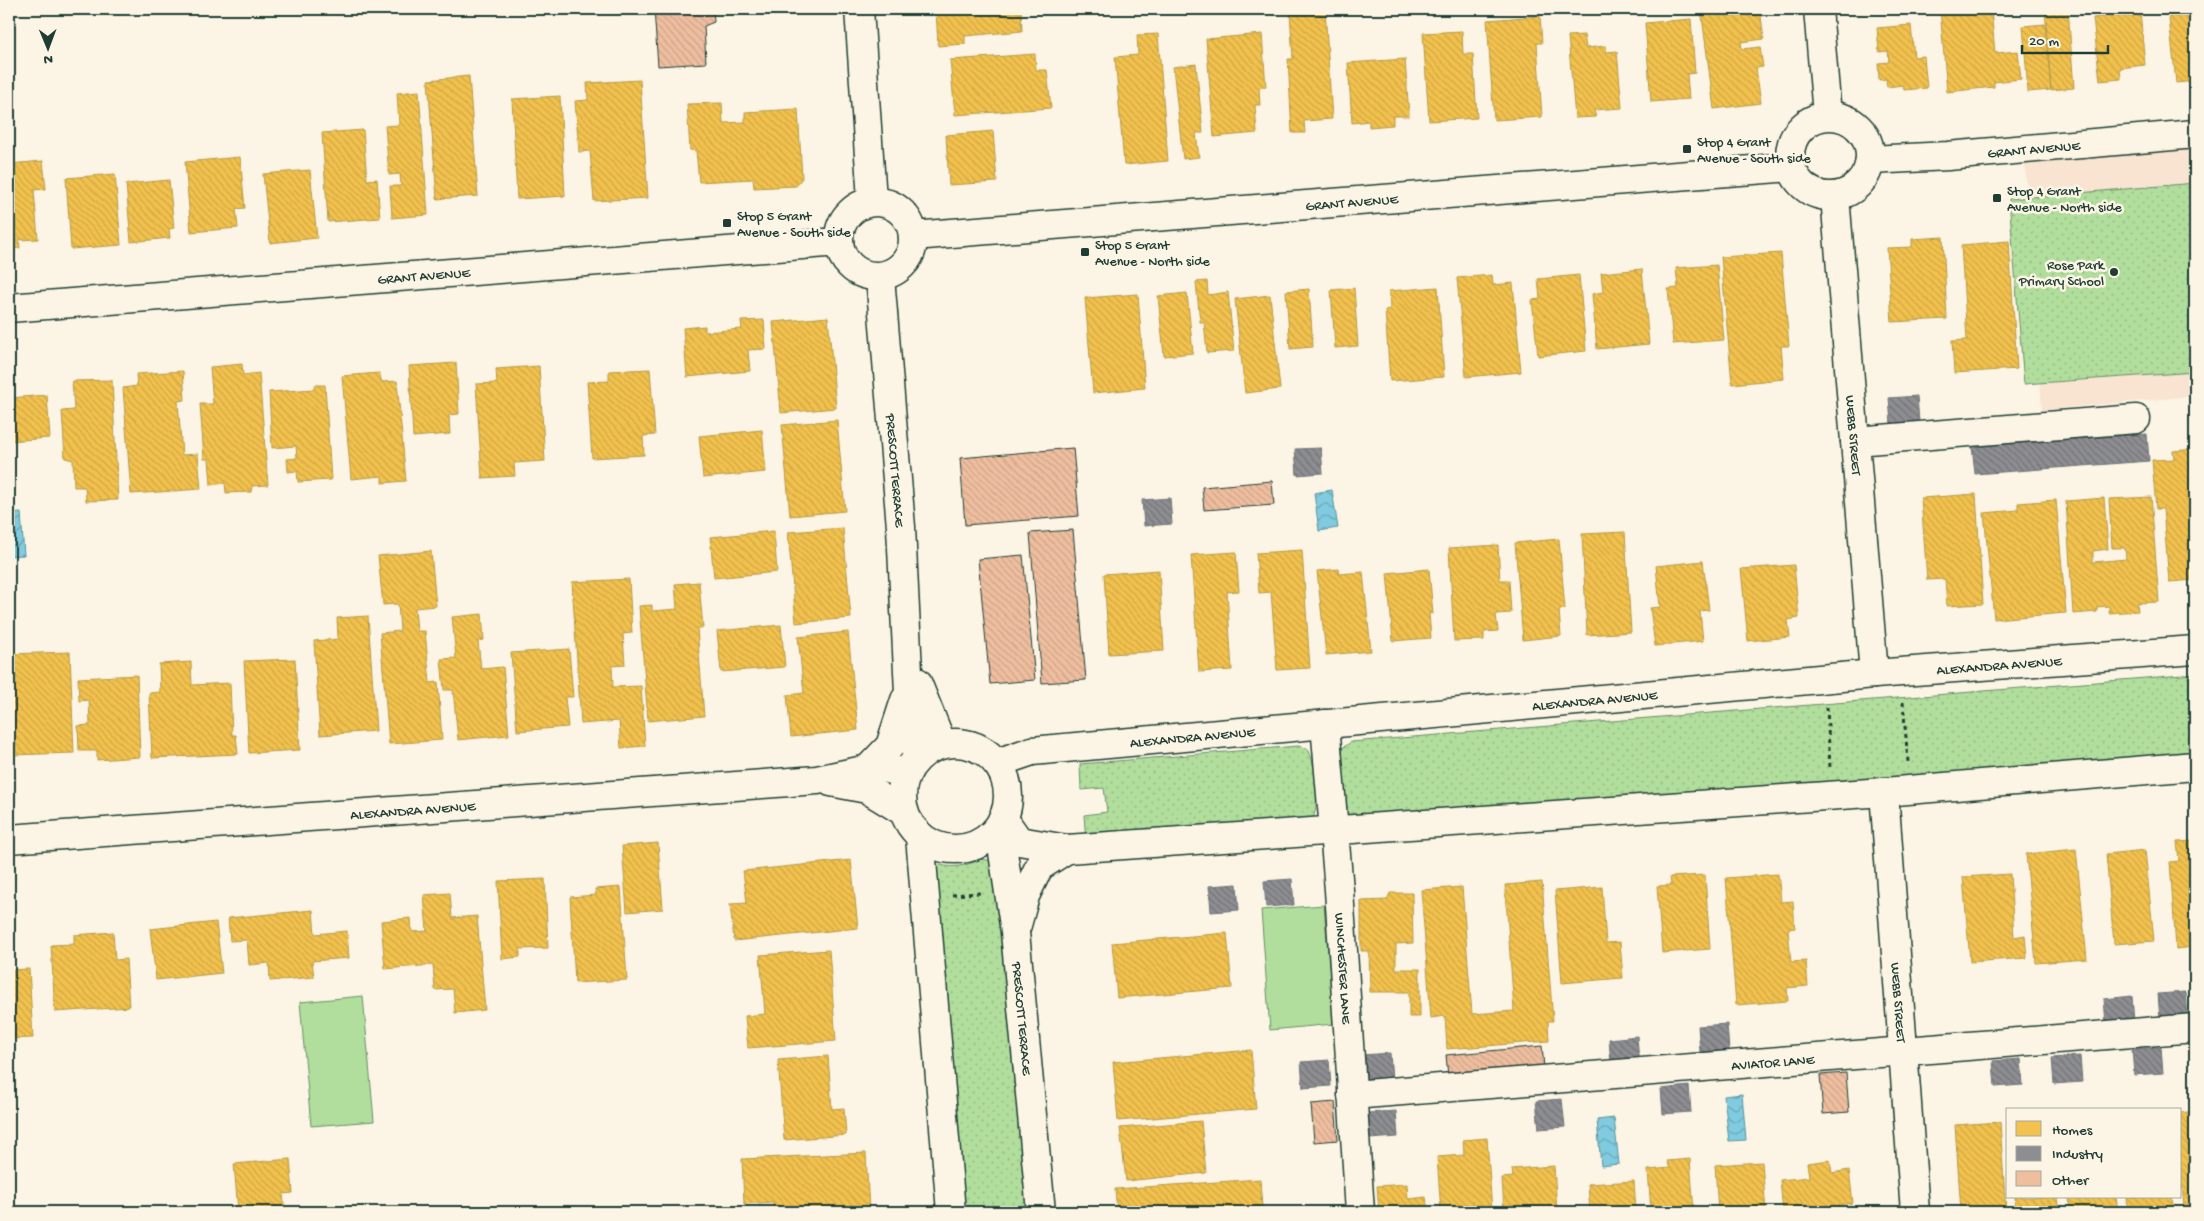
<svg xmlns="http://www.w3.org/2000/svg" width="2204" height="1221" viewBox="0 0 2204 1221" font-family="'Gochi Hand',sans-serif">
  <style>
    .built { fill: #f8e4d0 }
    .green { fill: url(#green-dots); stroke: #688e68 }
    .pitch { fill: #b1de9c; stroke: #688e68 }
    .water { fill: url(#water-waves); stroke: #59929b }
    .homes { fill: url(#homes-back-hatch); stroke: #b39946 }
    .industry { fill: url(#industry-back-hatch); stroke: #6c7576 }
    .building { fill: url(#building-back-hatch); stroke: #1f3d34 }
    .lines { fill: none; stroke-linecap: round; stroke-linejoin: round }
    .minor-casing { stroke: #1f3d34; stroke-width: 31 }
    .path { stroke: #1f3d34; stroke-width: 3; stroke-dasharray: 4 4; stroke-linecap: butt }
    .minor { stroke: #fcf5e5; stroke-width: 28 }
    .poi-dot { fill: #1f3d34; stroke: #fcf5e5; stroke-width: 2 }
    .labels { text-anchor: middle; stroke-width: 5; stroke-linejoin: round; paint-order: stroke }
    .poi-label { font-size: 14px; fill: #1f3d34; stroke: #fcf5e5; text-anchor: start }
    .street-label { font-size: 14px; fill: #1f3d34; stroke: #fcf5e5 }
  </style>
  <defs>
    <pattern id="green-dots" width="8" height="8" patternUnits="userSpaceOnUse" patternTransform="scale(1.25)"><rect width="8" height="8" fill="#b1de9c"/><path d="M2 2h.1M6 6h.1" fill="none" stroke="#98bf87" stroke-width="1.8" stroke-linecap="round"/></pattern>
    <pattern id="water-waves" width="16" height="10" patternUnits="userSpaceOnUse" patternTransform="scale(1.25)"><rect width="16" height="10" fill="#80cbdf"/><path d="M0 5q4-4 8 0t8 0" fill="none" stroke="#68a6b6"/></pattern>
    <pattern id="homes-back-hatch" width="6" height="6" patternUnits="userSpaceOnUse" patternTransform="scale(1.25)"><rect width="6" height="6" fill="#f2c14e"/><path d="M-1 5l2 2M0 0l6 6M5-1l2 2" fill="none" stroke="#cfa745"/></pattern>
    <pattern id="industry-back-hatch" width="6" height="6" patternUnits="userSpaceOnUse" patternTransform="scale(1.25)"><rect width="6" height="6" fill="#8d8d92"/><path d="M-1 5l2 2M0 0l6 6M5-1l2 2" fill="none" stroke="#737478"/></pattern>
    <pattern id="building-back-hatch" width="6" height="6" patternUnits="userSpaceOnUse" patternTransform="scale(1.25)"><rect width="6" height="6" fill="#efbe9f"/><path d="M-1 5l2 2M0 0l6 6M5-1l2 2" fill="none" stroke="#cca48a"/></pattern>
  </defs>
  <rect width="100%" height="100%" fill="#fcf5e5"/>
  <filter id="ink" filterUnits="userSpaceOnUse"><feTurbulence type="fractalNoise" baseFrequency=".02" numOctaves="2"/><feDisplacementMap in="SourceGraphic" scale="10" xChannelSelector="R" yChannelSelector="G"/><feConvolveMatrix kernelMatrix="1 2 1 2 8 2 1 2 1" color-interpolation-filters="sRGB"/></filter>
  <g filter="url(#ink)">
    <!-- built -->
    <path class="built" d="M2195,134V396L2042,410L2024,149Z"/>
    <!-- green -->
    <path class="green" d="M2195,183V372L2024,384L2009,199Z
      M2195,674V753L1357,820L1345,816L1341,749L1351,742Z
      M1298,746L1307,748C1316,759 1321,811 1311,821L1086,842L1084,815L1107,812L1104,788L1081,790L1080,764Z
      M981,859L995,861L1032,1212H964L933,863C951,869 964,867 981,859Z"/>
    <!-- pitch -->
    <path class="pitch" d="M1324,905L1334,1024L1270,1030L1261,910Z
      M363,996L374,1121L311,1126L300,1002Z"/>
    <!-- water -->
    <path class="water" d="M1332,490L1338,528L1319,531L1314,493Z
      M21,513L24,555L9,556V514Z
      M1742,1094L1746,1140L1729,1141L1724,1096Z
      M1614,1118L1619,1164L1601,1166L1597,1120Z"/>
    <!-- homes -->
    <path class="homes" d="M936,9H1021L1022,31L965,36V44L938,46Z
      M1304,9H1325L1332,119L1304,121L1305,133H1292L1288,59H1293L1290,13H1304Z
      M1701,9H1760L1764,39L1741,42L1742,49L1760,47L1763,67L1756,68L1761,103L1714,109Z
      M1940,9H1991L1995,53L2018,51L2021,79L1994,82V87L1947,92Z
      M2045,9H2068L2074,88L2051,90Z
      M2168,9H2195V81L2176,83Z
      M2140,12L2145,65L2120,68L2121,79L2100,81L2093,18Z
      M1540,16L1542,43H1537L1542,117L1494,120L1487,20Z
      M1691,19L1695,73L1687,74L1689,99L1651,102L1645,23Z
      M2045,24L2051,90L2028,92L2023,26Z
      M1911,25L1914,57L1924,56L1927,88L1904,90L1903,85L1887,87L1886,79L1879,80L1878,63L1889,62L1888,51L1879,52L1877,28Z
      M1462,31L1463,54H1473L1477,118L1429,121L1423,33Z
      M1158,34L1168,161L1124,165L1115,57L1138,55L1137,35Z
      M1262,34L1266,87L1259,88L1260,105H1255L1257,133L1214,137L1206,39Z
      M1584,35L1586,48L1606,46V52L1617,51L1622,108L1594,110L1596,117L1575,118L1568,36Z
      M1035,54L1036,70H1047L1051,108L955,115L950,60Z
      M1405,59L1409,116H1393V125L1369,127V121L1352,123L1348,63Z
      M1196,64L1203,133H1196L1199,157L1183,159L1173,67Z
      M469,76L478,196L437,199L428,80Z
      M640,80L648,198L594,201L590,151L579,152L575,101L588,100L587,83Z
      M419,91L428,215L392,218L390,186H401L400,174L389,175L385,126L399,125L397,93Z
      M560,96L565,196L517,199L512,99Z
      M722,103L723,123L745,122V112L798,109L802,178L796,186L754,188L753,179L699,182L696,151L690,150L687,104Z
      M363,130L367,180L377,179L380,218L328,222L322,133Z
      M993,131L997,182L949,185L946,135Z
      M240,157L245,208L236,209L238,228L191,232L185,162Z
      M43,161L46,189L34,190L38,239L19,240L20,248L9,249V164Z
      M310,170L317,238L270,243L263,174Z
      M115,174L121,245L71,249L66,178Z
      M169,180L174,228L169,229L170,238L131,242L126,184Z
      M1943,237L1947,319L1892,322L1887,248L1912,247V239Z
      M2009,241L2017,369L1954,373L1952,341L1967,340L1961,245Z
      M1781,253L1789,346H1781L1784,379L1732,384L1721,257Z
      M1717,265L1724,340L1673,344L1668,289L1678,288L1676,268Z
      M1642,269L1649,344L1597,349L1592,294L1603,292L1601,273Z
      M1492,275L1493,285L1513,283L1521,372L1466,377L1457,278Z
      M1579,275L1586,351L1538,356L1532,300L1540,299L1538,279Z
      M1207,281L1208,295L1228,292L1234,351L1207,353L1204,322H1200L1196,282Z
      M1438,287L1444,377L1390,381L1385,310L1390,309L1389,291Z
      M1354,288L1358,346L1335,348L1331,290Z
      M1309,289L1313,347L1290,349L1286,291Z
      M1187,293L1193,353L1164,356L1158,296Z
      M1138,294L1145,388L1093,393L1085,298Z
      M1270,295L1280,389L1245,393L1235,299Z
      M828,317L836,408L781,413L773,322Z
      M764,320L766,349L748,350L750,371L687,377L683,328L705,326V332L742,329L741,321Z
      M456,363L459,414L449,415L450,434L413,437L409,366Z
      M242,364L243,375L259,373L268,485L252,486L251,492L226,493L225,483L211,485L209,459H204L200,404H213L210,367Z
      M539,366L545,461L514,463L515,476L482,478L476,384L497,383L496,369Z
      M650,369L655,435L643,436L644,455L592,458L587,382L609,381V371Z
      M183,371L185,400L178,401L182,455L198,454L201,489L131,494L123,388L137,386L136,374Z
      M379,373L382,382L397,381L406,481L382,483V476L351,479L342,376Z
      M112,380L118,500L86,501L85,487H74L73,460L65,458L62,411L74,410L72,381Z
      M315,385H325L331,480L298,482L297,471L288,472L287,459L297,458L296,446L272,448L269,392L314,389Z
      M47,395L50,438L9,441V398Z
      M837,420L845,511L790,516L782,425Z
      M762,430L766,472L703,478L699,436Z
      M2195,449V580L2169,582L2163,509H2156L2152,460L2174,459L2173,451Z
      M1976,494L1983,604L1947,606L1945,579L1927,580L1921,498Z
      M2151,497L2159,602L2137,603L2138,611L2109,613V606L2097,607V612L2073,614L2066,501L2104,498L2108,549L2093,551V562L2126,559L2125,548H2112L2109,499Z
      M2056,500L2066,613L1994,619L1984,513L2018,510V503Z
      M843,528L851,618L796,623L788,532Z
      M774,531L777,572L714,578L710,537Z
      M1625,532L1631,632L1587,635L1582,534Z
      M1559,539L1565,609L1559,610L1561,636L1523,640L1515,543Z
      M1498,545L1500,580H1509L1511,613L1496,614L1498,631L1484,632V640L1454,641L1449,548Z
      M1302,550L1310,668L1277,670L1271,592L1259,593L1256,553Z
      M431,551L436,606L415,608L417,631H425L430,683L438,682L442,740L389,744L380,633L400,631L398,604L383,605L378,556Z
      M1236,552L1239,591L1227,592L1232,670L1199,672L1191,555Z
      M1703,561L1709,610L1700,611L1703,641L1655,646L1650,608L1660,607L1656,566Z
      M1794,565L1799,618L1788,620L1790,637L1748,641L1741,569Z
      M1339,569V574L1363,572L1371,651L1326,655L1317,571Z
      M1429,569L1433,614L1429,613L1431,638L1393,641L1387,573Z
      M1159,570L1164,651L1109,654L1104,574Z
      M629,579L632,633L623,634L625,665L612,666L613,687L641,686L645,746L621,748L619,721L581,724L572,582Z
      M699,582L703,628H697L704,716L648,721L639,606L652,605V611L677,609L675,584Z
      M482,614L484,640L478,641L481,669L503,667L509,735L458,740L453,690H444L441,659L456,658L452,617Z
      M368,616L376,731L320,735L314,641L338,639L337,618Z
      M781,625L785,667L721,672L717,631Z
      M848,632L858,730L791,737L787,695L804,693L798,637Z
      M569,649L573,697H565L568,727L517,731L511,653Z
      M70,652L74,753L11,755L9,654Z
      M295,659L300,750L249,753L244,661Z
      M191,662L192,685L230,683L232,735H236L238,754L152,758L149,693L160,692L159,664Z
      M137,675L140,757L97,760V751H79L78,726L90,725L89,700L79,701L78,678Z
      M2195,841V947L2176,949L2170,862L2179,861L2177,842Z
      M658,843L663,909L627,912L622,846Z
      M2076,849L2087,959L2036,963L2026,854Z
      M2145,850L2154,941L2114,944L2106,854Z
      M851,860L858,928L734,941L730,904L747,903L743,871Z
      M1778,874L1781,902L1793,901L1795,928L1788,929L1791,962L1806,961L1808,986L1787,988L1788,1001L1736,1005L1726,878Z
      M2010,874L2014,937L2025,935L2027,958L1970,962L1963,877Z
      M1705,875L1710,949L1662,953L1657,886L1671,885L1670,877Z
      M545,879L548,948L520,949V957L502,959L498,881Z
      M1542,882L1553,1021H1548L1549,1041L1447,1049L1445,1016L1431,1018L1421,890L1462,887L1472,1014L1514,1011L1505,885Z
      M621,887L627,980L575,983L570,897L596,895L595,889Z
      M1602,887L1606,943L1620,942L1623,978L1562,983L1555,891Z
      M450,893L452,918L477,916L485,1010L455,1013L453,989L435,990L433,965L385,969L381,921L411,918L412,932L427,931L424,895Z
      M1390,893H1412L1413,943L1396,944V969H1420V1017H1409V992H1370L1369,951H1361V901L1387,900Z
      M313,910L315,934L347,931L349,958L312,961L314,977L270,981L269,963L249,965L247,940L230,941L228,918Z
      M216,922L222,973L156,980L150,929Z
      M113,932L115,960L126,959L129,1007L55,1012L51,945L74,944V935Z
      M1227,933L1232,988L1117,998L1112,943Z
      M829,950L836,1041L748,1048L745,1016L765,1014L760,955Z
      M29,969L33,1038L9,1039V970Z
      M1251,1050L1256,1109L1118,1121L1113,1062Z
      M828,1056L832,1109L844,1108L846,1135L784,1140L778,1060Z
      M2195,1111V1207L2184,1208L2180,1163V1113Z
      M1201,1121L1206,1173L1126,1181L1120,1128Z
      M2000,1122L2006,1212H1961L1955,1125Z
      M1487,1138L1492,1212H1441L1437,1157L1464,1155L1463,1140Z
      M866,1153L869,1212H773V1202L744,1204L742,1159Z
      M290,1159L293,1193L283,1194L285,1212H238L234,1164Z
      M1690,1159L1694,1212H1651L1648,1170L1670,1168L1667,1161Z
      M1830,1160L1832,1173L1849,1170L1853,1203L1838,1205L1839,1212H1783L1780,1180L1809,1177L1807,1163Z
      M1762,1162L1766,1212H1718L1715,1165Z
      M1554,1166L1557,1212H1504L1502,1178L1513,1177L1512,1169Z
      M1260,1179L1262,1207L1231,1209V1212H1117L1115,1189Z
      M1634,1181L1636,1210H1631V1212H1590L1588,1184Z
      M1407,1184L1408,1199L1426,1197L1428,1212H1379L1377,1186Z
      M2015,1197H2057L2059,1212H2016Z
      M2069,1197H2116L2118,1212H2070Z
      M2127,1197H2172L2174,1212H2128Z"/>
    <!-- industry -->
    <path class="industry" d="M1917,396L1919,422L1891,424L1889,398Z
      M2147,434L2149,461L1975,474L1972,446Z
      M1321,448L1323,473L1297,475L1295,449Z
      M1170,498L1172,524L1144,526L1142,500Z
      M1292,879L1294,905L1266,907L1264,881Z
      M1237,884L1239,910L1211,912L1209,886Z
      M2186,992L2188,1018L2160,1020L2158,994Z
      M2132,996L2134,1022L2106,1024L2104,999Z
      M1727,1024L1729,1050L1700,1052L1698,1026Z
      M1637,1036L1639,1062L1611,1065L1609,1039Z
      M2192,1046H2195V1072H2194Z
      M2161,1047L2163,1073L2134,1075L2132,1049Z
      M1390,1053L1392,1079L1364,1081L1362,1055Z
      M2080,1056L2082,1082L2054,1084L2052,1058Z
      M2021,1059L2023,1085L1995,1087L1993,1061Z
      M1329,1060L1331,1086L1303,1088L1301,1062Z
      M1689,1086L1691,1112L1663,1114L1661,1089Z
      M1562,1099L1565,1127L1539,1129L1536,1101Z
      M1396,1111L1398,1137L1369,1139L1367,1113Z"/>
    <!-- building -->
    <path class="building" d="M654,9H713L714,22L704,26L706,63L658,66Z
      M1073,448L1079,516L965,525L960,458Z
      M1272,481L1274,505L1204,510L1202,487Z
      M1073,530L1086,680L1042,683L1030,533Z
      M1023,555L1035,680L990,684L978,559Z
      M1542,1046L1544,1067L1448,1076L1446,1055Z
      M1846,1073L1849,1112L1823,1114L1820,1075Z
      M1335,1102L1338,1140L1314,1142L1311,1104Z"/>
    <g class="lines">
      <!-- minor casing -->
      <g class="minor-casing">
        <g id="minor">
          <path d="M859,9L872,200"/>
          <path d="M1818,9L1827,115"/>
          <circle cx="1830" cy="156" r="40"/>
          <path id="s1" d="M1870,160L1948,156L2195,134"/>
          <path id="s2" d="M1835,196L1874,674"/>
          <circle cx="876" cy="239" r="37"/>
          <path id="s3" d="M913,236L1791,167"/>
          <path id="s4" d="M880,277L901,527L910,713L917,758"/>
          <path id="s5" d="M9,308L839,242"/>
          <path d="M1855,441L2136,419"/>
          <path d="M917,682L942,744"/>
          <path id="s6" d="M1325,724L1339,890L1360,1212"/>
          <circle cx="955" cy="796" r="53"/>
          <path id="s7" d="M997,763L1032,751L1874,674L2195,650"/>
          <path d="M868,769L890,746L905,700"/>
          <path d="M831,782L867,789L903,811"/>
          <path id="s8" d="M1884,792L1915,1212"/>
          <path d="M1003,818L1019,841L1067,849L1884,792L2195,766"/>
          <path id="s9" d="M999,826L1015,932L1041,1212"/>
          <path d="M920,836L951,1212"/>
          <path id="s10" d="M9,839L817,780L878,767L906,773"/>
          <path d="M1017,925L1025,896L1039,867L1067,849"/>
          <path id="s11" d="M1352,1095L2195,1028"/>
        </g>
      </g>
      <!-- path -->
      <path class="path" d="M1903,702L1908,762
        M1827,707L1830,768
        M952,895L980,893"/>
      <!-- minor -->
      <use href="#minor" class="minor"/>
    </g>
  </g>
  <!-- markers -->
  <g class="poi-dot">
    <rect x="1682" y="144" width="10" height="10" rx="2.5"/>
    <rect x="1992" y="193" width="10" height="10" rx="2.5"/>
    <rect x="722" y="218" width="10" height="10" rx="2.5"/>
    <rect x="1080" y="247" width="10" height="10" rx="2.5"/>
    <circle cx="2114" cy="272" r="5"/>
  </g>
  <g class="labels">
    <!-- poi labels -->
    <g class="poi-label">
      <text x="1697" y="146">Stop 4 Grant<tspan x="1697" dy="16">Avenue - South side</tspan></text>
      <text x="2007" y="195">Stop 4 Grant<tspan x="2007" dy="16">Avenue - North side</tspan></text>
      <text x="737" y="220">Stop 5 Grant<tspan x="737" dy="16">Avenue - South side</tspan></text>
      <text x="1095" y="249">Stop 5 Grant<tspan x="1095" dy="16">Avenue - North side</tspan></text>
      <text x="2104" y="269" text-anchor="end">Rose Park<tspan x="2104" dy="16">Primary School</tspan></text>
    </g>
    <!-- street labels -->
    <g class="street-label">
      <text dy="5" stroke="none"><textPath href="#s1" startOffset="164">GRANT AVENUE</textPath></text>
      <text dy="5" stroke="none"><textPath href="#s3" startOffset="440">GRANT AVENUE</textPath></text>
      <text dy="5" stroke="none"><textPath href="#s5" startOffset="416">GRANT AVENUE</textPath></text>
      <text dy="5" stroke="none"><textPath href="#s2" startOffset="240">WEBB STREET</textPath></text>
      <text dy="5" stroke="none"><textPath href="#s4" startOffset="194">PRESCOTT TERRACE</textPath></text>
      <text dy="5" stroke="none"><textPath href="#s7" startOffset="1008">ALEXANDRA AVENUE</textPath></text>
      <text dy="5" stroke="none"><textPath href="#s7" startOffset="602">ALEXANDRA AVENUE</textPath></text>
      <text dy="5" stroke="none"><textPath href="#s7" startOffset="198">ALEXANDRA AVENUE</textPath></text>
      <text dy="5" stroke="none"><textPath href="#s10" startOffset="405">ALEXANDRA AVENUE</textPath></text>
      <text dy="5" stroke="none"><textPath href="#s6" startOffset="245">WINCHESTER LANE</textPath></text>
      <text dy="5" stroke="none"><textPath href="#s8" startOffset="211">WEBB STREET</textPath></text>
      <text dy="5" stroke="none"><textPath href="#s9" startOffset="194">PRESCOTT TERRACE</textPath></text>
      <text dy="5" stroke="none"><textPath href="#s11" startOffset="422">AVIATOR LANE</textPath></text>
    </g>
  </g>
  <!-- margin -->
  <rect width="2204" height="1221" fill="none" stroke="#fcf5e5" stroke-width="30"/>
  <rect x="15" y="15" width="2174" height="1191" fill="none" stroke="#1f3d34" stroke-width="2" filter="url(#ink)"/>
  <!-- legend -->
  <rect x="2006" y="1108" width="175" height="90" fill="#fcf5e5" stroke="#a4ab9e"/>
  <rect x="2016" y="1121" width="25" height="15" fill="#f2c14e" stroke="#a4ab9e"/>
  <text x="2052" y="1134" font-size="15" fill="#1f3d34">Homes</text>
  <rect x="2016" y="1146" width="25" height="15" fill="#8d8d92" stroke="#a4ab9e"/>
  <text x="2052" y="1158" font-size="15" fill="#1f3d34">Industry</text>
  <rect x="2016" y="1171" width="25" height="15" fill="#efbe9f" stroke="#a4ab9e"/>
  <text x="2052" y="1184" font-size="15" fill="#1f3d34">Other</text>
  <!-- north arrow -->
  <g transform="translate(48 48) rotate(179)" stroke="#fcf5e5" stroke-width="4" paint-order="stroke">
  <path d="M0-4L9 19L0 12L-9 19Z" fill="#1f3d34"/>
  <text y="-8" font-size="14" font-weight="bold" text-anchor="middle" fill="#1f3d34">N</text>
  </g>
  <!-- scale -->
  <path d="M2022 45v8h86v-8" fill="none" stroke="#1f3d34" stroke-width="2.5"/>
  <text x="2029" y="45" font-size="15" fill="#1f3d34" stroke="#fcf5e5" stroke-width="4" paint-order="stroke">20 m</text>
</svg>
